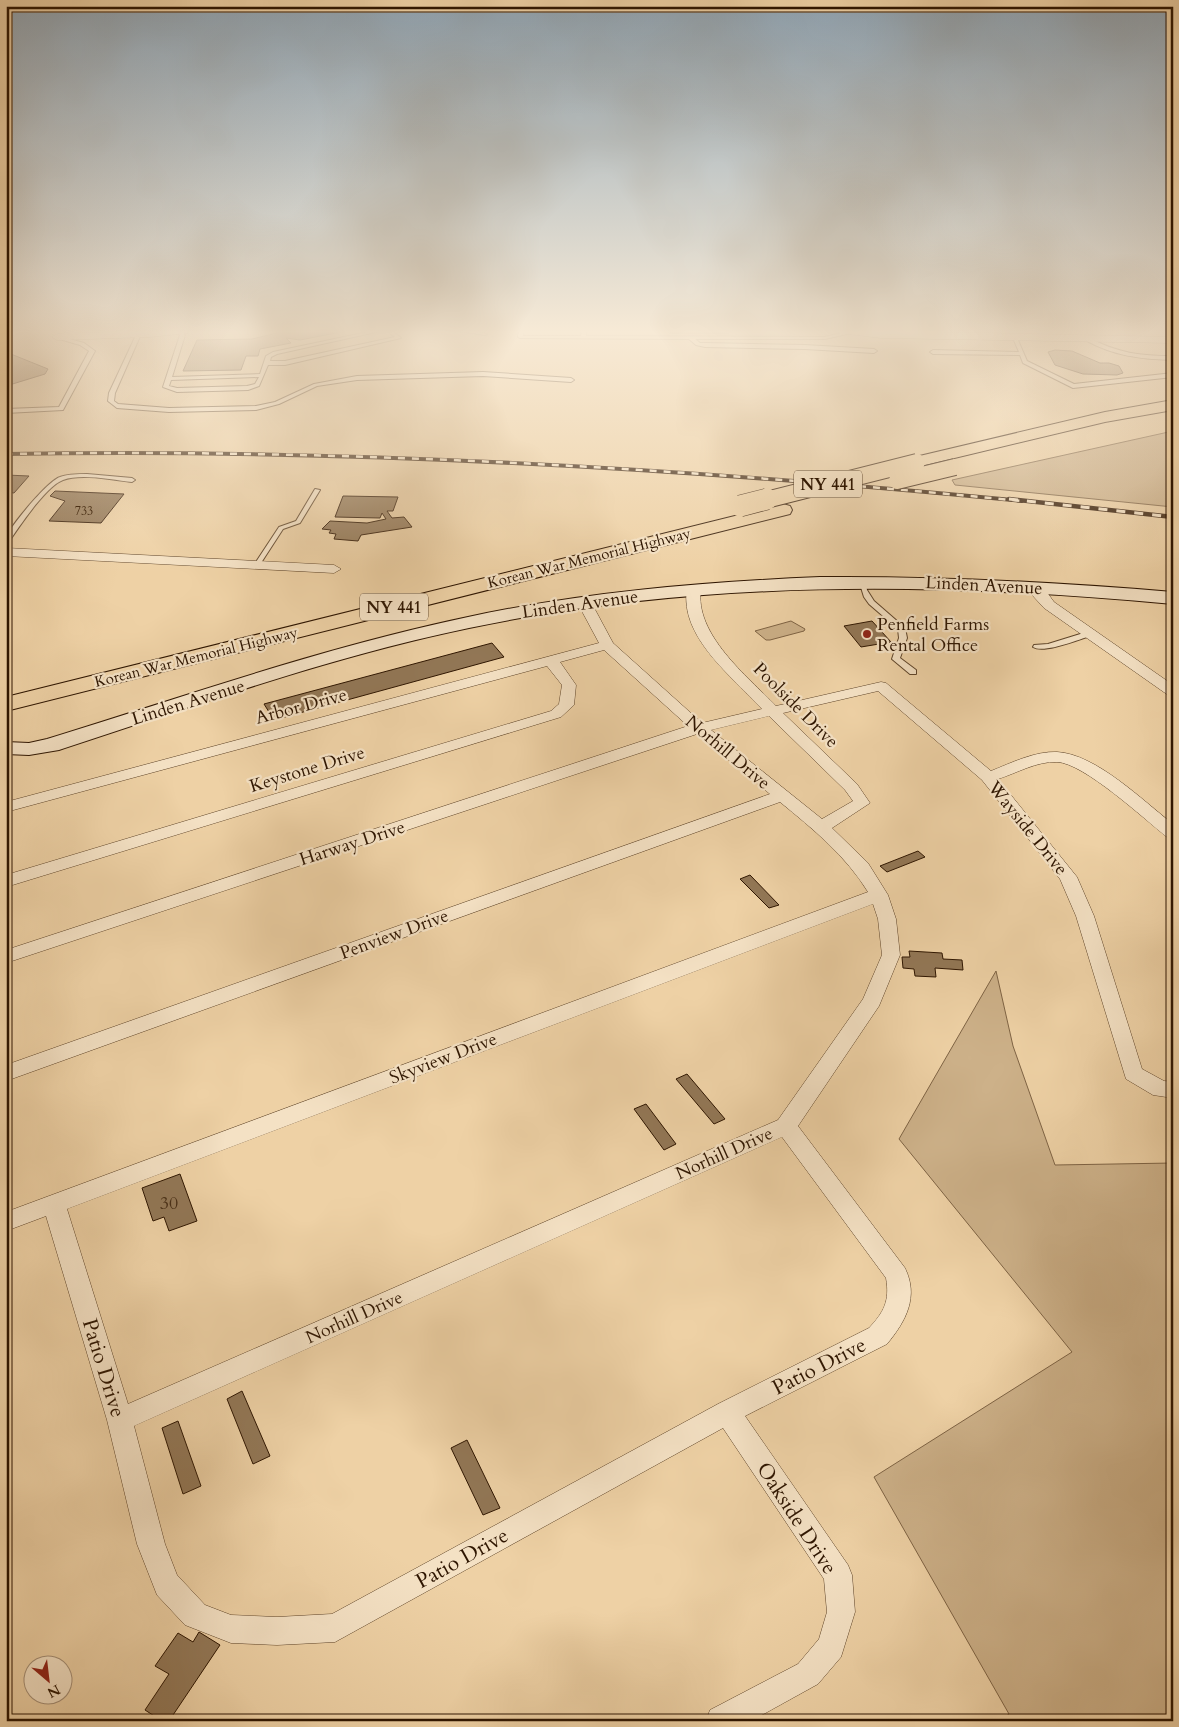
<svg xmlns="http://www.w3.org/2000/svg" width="1179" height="1727" viewBox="0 0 1179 1727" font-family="Cardo,serif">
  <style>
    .green { fill: #cdb189; stroke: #7e6344 }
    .building { fill: #927756; stroke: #2e1500 }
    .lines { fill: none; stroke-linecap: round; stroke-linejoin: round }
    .lane-casing { stroke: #5e4429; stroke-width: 2 }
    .street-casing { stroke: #5e4429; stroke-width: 1 }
    .secondary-casing { stroke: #2e1500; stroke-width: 2 }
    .primary-casing { stroke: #2e1500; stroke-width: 2 }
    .lane { fill: #f4e1c4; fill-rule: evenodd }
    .street { fill: #f4e1c4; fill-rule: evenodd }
    .secondary { fill: #f4e1c4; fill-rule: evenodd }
    .primary { fill: #eed1a5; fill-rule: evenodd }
    .rail-far1-casing { stroke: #2e1500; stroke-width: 4 }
    .rail-casing { stroke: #2e1500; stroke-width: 4.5 }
    .rail-far1 { stroke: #f4e1c4; stroke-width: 2.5; stroke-dasharray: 7; stroke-linecap: butt }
    .rail { stroke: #f4e1c4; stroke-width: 3; stroke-dasharray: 9; stroke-linecap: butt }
    .primary-bridge-far1-casing { stroke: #2e1500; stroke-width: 18; stroke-linecap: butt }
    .primary-bridge-casing { stroke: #2e1500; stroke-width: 22; stroke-linecap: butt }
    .primary-bridge-far1 { stroke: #eed1a5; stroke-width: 16 }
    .primary-bridge { stroke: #eed1a5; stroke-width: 21 }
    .poi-dot { fill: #8f2418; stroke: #f4e1c4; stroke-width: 2 }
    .labels { text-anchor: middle; stroke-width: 4.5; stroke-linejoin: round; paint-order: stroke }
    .far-number-label { font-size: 12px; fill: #472e16 }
    .far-street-label { font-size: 15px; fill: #2e1500; stroke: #f4e1c4 }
    .shield { fill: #f4e1c4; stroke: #69523b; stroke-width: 1 }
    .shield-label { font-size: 16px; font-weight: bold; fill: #2e1500 }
    .street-label { font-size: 18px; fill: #2e1500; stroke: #f4e1c4 }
    .poi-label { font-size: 18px; fill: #2e1500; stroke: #f4e1c4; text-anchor: start }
    .near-number-label { font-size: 18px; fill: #472e16 }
    .near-street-label { font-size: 21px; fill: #2e1500; stroke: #f4e1c4 }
  </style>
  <rect width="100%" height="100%" fill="#eed1a5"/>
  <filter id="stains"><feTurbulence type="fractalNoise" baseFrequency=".004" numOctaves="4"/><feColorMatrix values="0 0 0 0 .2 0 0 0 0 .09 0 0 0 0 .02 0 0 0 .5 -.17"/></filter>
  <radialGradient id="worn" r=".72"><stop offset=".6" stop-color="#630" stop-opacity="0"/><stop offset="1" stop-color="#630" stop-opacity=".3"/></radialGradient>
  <!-- green -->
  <path class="green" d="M1173,431V507L955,485L952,480Z
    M791,621L805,629L804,631L770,640H766L755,631Z
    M996,971L1013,1046L1055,1165L1173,1163V1721H1000L1009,1714L874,1477L1072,1352L899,1139Z"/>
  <!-- building -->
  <path class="building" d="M273,330H351L300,340L286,338L291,343L260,349L258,356H246L241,370L183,371L197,340L252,339L277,333Z
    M665,330H729V333H669Z
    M1055,350L1072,351L1100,363H1109L1119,366L1123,373L1117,375L1083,374L1055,365L1048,352Z
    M6,352L48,369L45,374L6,386Z
    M6,475L29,476L14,493L6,492Z
    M55,491L124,494L101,523L49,521L65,501L50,496Z
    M343,496L398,497L393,511H387L392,518L404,517L412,527L361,535L358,541L334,539L336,534L329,533L331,530L322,529L330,521L367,523L386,519L382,513L380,518L335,517Z
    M872,621L891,642L861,647L844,626Z
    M492,643L504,657L274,720L264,704Z
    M918,851L925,857L887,872L880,866Z
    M750,875L779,905L769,908L740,879Z
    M909,951L942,953L943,959L962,960L963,970L935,968L936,977L915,976L914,969L903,968L902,957H910Z
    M687,1074L725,1119L714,1124L676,1079Z
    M646,1104L676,1144L664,1150L634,1109Z
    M180,1174L197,1221L169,1231L164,1217L153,1221L142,1188Z
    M242,1391L270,1456L253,1464L227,1399Z
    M178,1421L201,1486L183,1494L162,1428Z
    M467,1440L500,1508L483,1515L451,1448Z
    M199,1632L220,1645L169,1721H162L145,1710L169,1674L155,1666L178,1633L193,1642Z"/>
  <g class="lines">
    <!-- lane casing -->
    <g class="lane-casing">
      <path id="lane" d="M77,330H85L62,337L84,343L95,351L63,410L6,413V409L59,407L89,351L80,345L56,338V336Z
        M176,330H181L185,335L172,377L260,374L266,356L273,352L377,330H385L277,354L271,357L270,361H285L395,337L386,330H391L401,338L285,365H268L259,386L248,390L177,392L163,387L180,335ZM259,377L255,384L247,386L177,388L169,386L171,380Z
        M457,330H468L487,334L485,335L459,331Z
        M519,330H523V336H581L582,330H586V336L825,337L849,331L851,332V333L825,339H695L700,343H705L805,345L874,349L877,351L874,353L805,349L705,347L696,345L689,339L520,338L518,337Z
        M137,333L141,334L115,393L114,401L118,404L169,408L256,406L275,402L314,384L357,376L483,372L571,378L574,380L571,382L483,376L357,380L317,386L279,404L256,410L169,412L117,408L108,401L109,393Z
        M1015,337L1017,338L1027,361L1074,384L1173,373V377L1073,388L1023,363L1020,355L933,354L930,352L933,350L1019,352L1013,338Z
        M1085,338H1089C1118,353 1140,356 1173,356V360C1139,359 1115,356 1085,340Z
        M87,474L132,478L135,480L132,482C113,480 81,473 63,480C46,486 19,527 8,543L6,544C6,542 6,538 7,536C12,524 48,481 60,477C68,474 78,474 87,474Z
        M315,489L320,490L300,523L283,529L259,566H255L254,565L279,527L296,521Z
        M6,497H10L11,498L6,501Z
        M862,579L865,581L867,590L874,601L905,628L907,638L900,658L916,670V674H910L892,659L899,638L898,629L869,604L864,597L859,581Z
        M1090,631L1094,633L1093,635C1080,639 1044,654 1033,647L1034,645L1048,644Z"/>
    </g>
    <!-- street casing -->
    <g class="street-casing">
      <path id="street" d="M161,330H193L188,333L149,337L57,340L52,337L57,334Z
        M835,330L1173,337V343L881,338L840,333Z
        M6,548L334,565L341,569L334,573L6,556Z
        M1036,583L1041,584L1054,602L1173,685V696L1168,695L1044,608L1033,596L1029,587Z
        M694,585L701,589C694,634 747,676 776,706L881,682L886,683L991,771C1011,763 1035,751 1057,752C1096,754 1143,801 1173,824V838L1167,837C1144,819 1084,763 1057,762C1037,761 1017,773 998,779L1077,877L1094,916L1142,1069L1164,1081L1173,1082V1098L1153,1095L1126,1079L1076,916L1060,879L982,780L878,691L783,713L857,784L870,803L832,828L868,863L888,895L896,919L900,955L879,1006L798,1126L905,1268C919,1297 906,1321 887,1344L745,1416L848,1565L852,1575L855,1612L841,1657L818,1684L751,1721H706L710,1710L798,1664L819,1639L827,1612L824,1579L723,1428L335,1642L277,1645L231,1643L185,1625L157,1595L137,1544L107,1420L46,1216L6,1231V1212L868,892C846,856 813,829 780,802L6,1081V1065L770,794L697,734L6,963V950L688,726L604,650L560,662L576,685L574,705L561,717L6,887V875L551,711L559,704L562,685L547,666L6,812V802L599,643L577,602L584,598L591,602L613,643L702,723L762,709C733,677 679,637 687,589ZM769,716L845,790L853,801L822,819L711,730ZM873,904L878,919L882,955L863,999L778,1120L128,1404L67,1209ZM782,1137L886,1278C890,1301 884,1312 869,1328L718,1404L332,1614L277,1617L231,1615L205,1605L177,1575L165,1544L134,1426Z"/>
    </g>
    <!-- secondary casing -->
    <g class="secondary-casing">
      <path id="secondary" d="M820,577C938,576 1055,582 1173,592V604C938,582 701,579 469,628C329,657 194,706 59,750L29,755L6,754V742L29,743L47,739C186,696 325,647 468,617C584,592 702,582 820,577Z"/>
    </g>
    <!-- primary casing -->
    <g class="primary-casing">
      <path id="primary" d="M1173,400V410L1105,422L917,467L911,466L908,462L911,458L1105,412Z
        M783,504L790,506L792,510L790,514L6,711V697Z"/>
    </g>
    <!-- lane -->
    <use href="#lane" class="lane"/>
    <!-- street -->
    <use href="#street" class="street"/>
    <!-- secondary -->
    <use href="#secondary" class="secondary"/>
    <!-- primary -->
    <use href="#primary" class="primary"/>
    <!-- rail-far1 casing -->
    <g class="rail-far1-casing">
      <path id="rail-far1" d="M6,454C345,448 684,468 1022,501"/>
    </g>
    <!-- rail casing -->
    <g class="rail-casing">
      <path id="rail" d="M1009,499L1173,517"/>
    </g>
    <!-- rail-far1 -->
    <use href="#rail-far1" class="rail-far1"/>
    <!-- rail -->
    <use href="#rail" class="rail"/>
    <!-- primary-bridge-far1 casing -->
    <g class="primary-bridge-far1-casing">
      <path id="primary-bridge-far1" d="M897,481L955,467
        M762,501L917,462"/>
    </g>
    <!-- primary-bridge casing -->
    <g class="primary-bridge-casing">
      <path id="primary-bridge" d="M740,506L767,499"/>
    </g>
    <!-- primary-bridge-far1 -->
    <use href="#primary-bridge-far1" class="primary-bridge-far1"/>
    <!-- primary-bridge -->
    <use href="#primary-bridge" class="primary-bridge"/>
  </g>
  <!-- sky -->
  <linearGradient id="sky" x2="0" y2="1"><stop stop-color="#90a6b7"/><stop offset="0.58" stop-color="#f7ead6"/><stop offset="1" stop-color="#f7ead6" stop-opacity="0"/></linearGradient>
  <rect width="1179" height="572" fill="url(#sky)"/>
  <!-- markers -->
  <circle class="poi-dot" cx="867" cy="634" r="5"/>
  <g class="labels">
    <!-- far-number labels -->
    <g class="far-number-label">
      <text x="84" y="515">733</text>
    </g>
    <!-- far-street labels -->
    <g class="far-street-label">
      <text transform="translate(589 558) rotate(-14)" y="5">Korean War Memorial Highway</text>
      <text transform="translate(196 657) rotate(-14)" y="5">Korean War Memorial Highway</text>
    </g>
    <!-- shield labels -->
    <g class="shield">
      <rect x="794" y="470.5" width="68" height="27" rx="4"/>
      <rect x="360" y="593.5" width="68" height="27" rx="4"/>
    </g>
    <g class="shield-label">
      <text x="828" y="490">NY 441</text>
      <text x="394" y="613">NY 441</text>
    </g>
    <!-- street labels -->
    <g class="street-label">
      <text transform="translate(984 585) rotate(3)" y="6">Linden Avenue</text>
      <text transform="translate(580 604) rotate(-8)" y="6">Linden Avenue</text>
      <text transform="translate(188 702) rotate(-17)" y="6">Linden Avenue</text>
      <text transform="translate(796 705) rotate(45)" y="6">Poolside Drive</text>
      <text transform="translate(301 706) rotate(-15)" y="6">Arbor Drive</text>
      <text transform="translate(728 752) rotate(40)" y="6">Norhill Drive</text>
      <text transform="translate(307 769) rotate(-17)" y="6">Keystone Drive</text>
      <text transform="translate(1028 828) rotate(51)" y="6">Wayside Drive</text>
      <text transform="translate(352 843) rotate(-18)" y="6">Harway Drive</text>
      <text transform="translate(394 934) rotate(-20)" y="6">Penview Drive</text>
      <text transform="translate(443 1058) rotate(-21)" y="6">Skyview Drive</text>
      <text transform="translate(724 1153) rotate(-24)" y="6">Norhill Drive</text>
      <text transform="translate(354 1317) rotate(-24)" y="6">Norhill Drive</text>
    </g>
    <!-- poi labels -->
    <g class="poi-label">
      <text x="877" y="630">Penfield Farms<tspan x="877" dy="21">Rental Office</tspan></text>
    </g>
    <!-- near-number labels -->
    <g class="near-number-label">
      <text x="169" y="1209">30</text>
    </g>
    <!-- near-street labels -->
    <g class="near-street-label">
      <text transform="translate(819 1366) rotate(-27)" y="7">Patio Drive</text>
      <text transform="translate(104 1368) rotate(73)" y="7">Patio Drive</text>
      <text transform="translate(797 1518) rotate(57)" y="7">Oakside Drive</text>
      <text transform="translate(462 1558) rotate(-29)" y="7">Patio Drive</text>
    </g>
  </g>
  <!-- margin -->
  <rect width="1179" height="1727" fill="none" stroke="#eed1a5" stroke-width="25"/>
  <rect x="8" y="8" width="1164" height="1712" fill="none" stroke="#2e1500" stroke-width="2.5"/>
  <rect x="12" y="12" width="1154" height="1702" fill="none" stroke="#2e1500"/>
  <!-- north arrow -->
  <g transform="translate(48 1680) rotate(152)"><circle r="24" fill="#f4e1c4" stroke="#a58f76"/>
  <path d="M0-4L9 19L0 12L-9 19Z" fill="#8f2418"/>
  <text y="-8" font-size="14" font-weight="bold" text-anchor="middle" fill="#2e1500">N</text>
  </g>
  <rect width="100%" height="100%" filter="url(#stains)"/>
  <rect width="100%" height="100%" fill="url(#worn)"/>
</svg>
